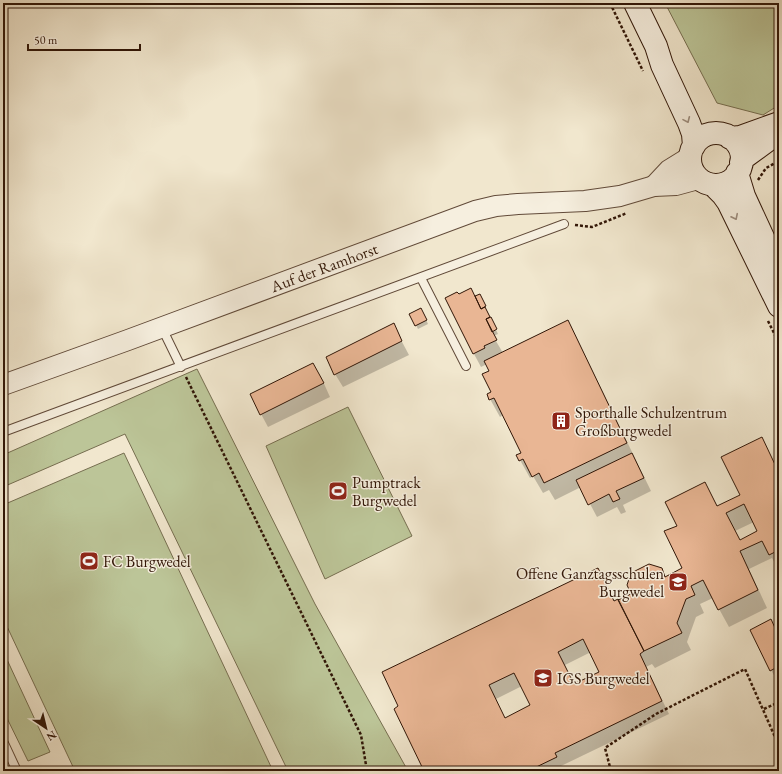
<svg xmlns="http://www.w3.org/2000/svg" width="782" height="774" viewBox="0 0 782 774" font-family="'EB Garamond',serif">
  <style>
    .green { fill: #bcc598; stroke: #766e50 }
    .shadow { fill: #0003; fill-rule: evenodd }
    .building { fill: #e9b694; stroke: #311607; fill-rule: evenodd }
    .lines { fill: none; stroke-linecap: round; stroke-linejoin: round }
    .service-casing { stroke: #614a39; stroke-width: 10 }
    .tertiary-casing { stroke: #614a39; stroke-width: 22 }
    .secondary-casing { stroke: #311607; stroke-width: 24 }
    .path { stroke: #311607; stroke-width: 2.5; stroke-dasharray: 3 2; stroke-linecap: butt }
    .service { stroke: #f6efdf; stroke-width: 8 }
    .tertiary { stroke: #f6efdf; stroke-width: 20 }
    .secondary { stroke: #f6efdf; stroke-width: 22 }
    .oneway { stroke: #9d8d7e }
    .labels { text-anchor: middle; stroke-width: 3; stroke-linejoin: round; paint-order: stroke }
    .street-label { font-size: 16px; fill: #311607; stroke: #f6efdf }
    .poi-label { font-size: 16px; fill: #311607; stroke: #f6efdf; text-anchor: start }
  </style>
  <rect width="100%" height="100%" fill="#f1e7ce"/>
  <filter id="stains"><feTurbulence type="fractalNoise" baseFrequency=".005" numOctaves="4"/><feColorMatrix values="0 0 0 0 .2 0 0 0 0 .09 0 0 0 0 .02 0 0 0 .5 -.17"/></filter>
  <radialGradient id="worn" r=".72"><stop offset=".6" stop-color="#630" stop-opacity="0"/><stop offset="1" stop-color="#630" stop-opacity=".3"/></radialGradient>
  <!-- green -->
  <path class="green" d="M665,3H779V105L763,115L717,103Z
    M197,369L315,604L408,771H288L125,434L3,487V455Z
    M348,407L412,536L325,579L266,446Z
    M124,453L273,771H75L3,618V505Z
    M3,651L50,752L28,761L3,710Z"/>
  <!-- shadow -->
  <path class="shadow" d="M458,295L475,297L479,295L498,334L493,336L503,353L567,322L577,339L651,491L623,505L626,512L621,514L617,507L597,517L581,487L555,500L549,490L543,493L533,476L530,478L520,460L522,453L503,415L500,417L490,399L493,393L491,371L487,364L481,367L474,354Z
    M423,313L428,324L418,329L416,325Z
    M393,325L409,355L343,387L335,374Z
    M321,377L330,397L268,427L261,414Z
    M761,438L779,471V571L772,558L749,569L767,608L729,627L713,598L700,604L704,613L696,617L687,642L691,650L655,668L652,664L646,667L669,714L561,766L563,770L562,771H425L395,709L597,569L615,602L632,594L661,569L666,577L684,569L678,527L705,483L718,507L741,496ZM754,522L759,532L740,541L735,531ZM591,652L601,672L574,685L565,665ZM522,686L531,706L505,719L496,699Z
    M779,628V684L771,670L776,629Z"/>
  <!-- building -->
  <path class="building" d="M471,288L481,309L485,307L490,317L486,319L497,340L484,346L485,348L473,354L445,298L457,292L459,294Z
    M480,294L486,306L481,309L475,296Z
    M421,308L427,320L415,326L409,314Z
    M491,317L497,329L492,332L486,319Z
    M568,320L627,443L544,483L539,473L532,477L523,459L519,461L516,455L521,453L494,398L489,400L487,394L491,392L482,374L489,371L484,361Z
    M394,323L402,341L334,375L326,357Z
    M313,363L324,383L260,415L250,394Z
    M762,437L779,473V550L769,555L762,541L740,551L758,590L718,610L703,580L691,586L695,595L686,599L677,623L682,633L644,651L618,600L631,594L627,585L631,573L649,564L662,568L665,577L682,568L664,531L677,526L665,502L705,482L717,506L740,495L721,457ZM744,504L757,531L740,540L726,513Z
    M632,453L644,478L616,491L620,499L613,502L609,494L588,505L576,480Z
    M598,568L614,601L618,599L644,651L640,654L662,701L555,753L557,757L528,771H424L394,709L398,706L382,672ZM583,639L599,672L574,684L558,652ZM514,673L530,705L505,718L489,685Z
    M771,619L775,628L779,627V666L770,671L750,630Z"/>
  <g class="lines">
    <!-- service casing -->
    <g class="service-casing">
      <path id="service" d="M421,278L466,366
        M162,328L181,367
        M3,432L564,224
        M3,741L17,771"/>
    </g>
    <!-- tertiary casing -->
    <g class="tertiary-casing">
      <g id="tertiary">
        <path d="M654,186L669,170L690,157"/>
        <path id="s1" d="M3,385L128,340L475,211L496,206L518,204L585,201L620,196L654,186L676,185L698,179"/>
      </g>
    </g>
    <!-- secondary casing -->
    <g class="secondary-casing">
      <path id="secondary" d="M635,3L656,46L662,65L689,123L693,134L694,146
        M690 159a26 26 0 1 1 52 0a26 26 0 1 1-52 0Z
        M730,138L740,137L779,123
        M741,162L745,157L779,132
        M737,173L744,196L779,272
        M713,185L723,195L728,202L779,306"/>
    </g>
    <!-- path -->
    <path class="path" d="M610,3L643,71
      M758,180L766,168L779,161
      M575,225L592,227L627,213
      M768,321L779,343
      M186,377L361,735L367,771
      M764,709L779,702
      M611,771L605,748L656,714L745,669L779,746"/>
    <!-- service -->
    <use href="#service" class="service"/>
    <!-- tertiary -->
    <use href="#tertiary" class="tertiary"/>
    <!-- secondary -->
    <use href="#secondary" class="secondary"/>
  </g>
  <!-- one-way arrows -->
  <defs><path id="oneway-chevron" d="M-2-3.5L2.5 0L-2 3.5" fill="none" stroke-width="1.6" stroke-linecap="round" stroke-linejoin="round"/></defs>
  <g class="oneway">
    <use href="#oneway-chevron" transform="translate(687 120) rotate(66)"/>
    <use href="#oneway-chevron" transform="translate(735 217) rotate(64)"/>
  </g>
  <!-- icons -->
  <defs>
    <g id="building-square" transform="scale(1)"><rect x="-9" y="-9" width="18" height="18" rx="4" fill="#8f2418" stroke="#f6efdf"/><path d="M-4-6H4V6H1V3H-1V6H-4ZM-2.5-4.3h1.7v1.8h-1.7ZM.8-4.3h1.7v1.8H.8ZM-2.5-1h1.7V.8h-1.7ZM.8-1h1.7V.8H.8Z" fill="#fff"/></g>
    <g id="stadium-square" transform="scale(1)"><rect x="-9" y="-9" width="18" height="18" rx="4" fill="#8f2418" stroke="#f6efdf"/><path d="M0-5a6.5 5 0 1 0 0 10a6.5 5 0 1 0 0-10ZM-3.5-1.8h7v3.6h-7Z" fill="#fff"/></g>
    <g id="school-square" transform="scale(1)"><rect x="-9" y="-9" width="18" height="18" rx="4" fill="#8f2418" stroke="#f6efdf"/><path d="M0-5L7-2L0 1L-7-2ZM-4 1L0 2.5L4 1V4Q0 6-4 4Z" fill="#fff"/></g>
  </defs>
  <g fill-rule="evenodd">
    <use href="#building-square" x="561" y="421"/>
    <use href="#stadium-square" x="338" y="491"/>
    <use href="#stadium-square" x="89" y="561"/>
    <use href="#school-square" x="678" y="582"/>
    <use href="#school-square" x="543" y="678"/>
  </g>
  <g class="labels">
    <!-- street labels -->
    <g class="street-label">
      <text dy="6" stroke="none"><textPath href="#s1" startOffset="342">Auf der Ramhorst</textPath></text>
    </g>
    <!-- poi labels -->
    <g class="poi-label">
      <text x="575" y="418">Sporthalle Schulzentrum<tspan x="575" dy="18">Großburgwedel</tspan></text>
      <text x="352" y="488">Pumptrack<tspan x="352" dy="18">Burgwedel</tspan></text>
      <text x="103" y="567">FC Burgwedel</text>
      <text x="664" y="579" text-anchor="end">Offene Ganztagsschulen<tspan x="664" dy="18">Burgwedel</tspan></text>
      <text x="557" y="684">IGS Burgwedel</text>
    </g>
  </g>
  <!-- margin -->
  <rect width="782" height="774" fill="none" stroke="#f1e7ce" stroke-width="16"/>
  <rect x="4" y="4" width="774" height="766" fill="none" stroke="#311607" stroke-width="2"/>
  <rect x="8" y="8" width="766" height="758" fill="none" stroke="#311607"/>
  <!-- north arrow -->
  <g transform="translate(46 728) rotate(145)" stroke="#f6efdf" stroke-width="3" paint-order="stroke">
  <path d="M0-3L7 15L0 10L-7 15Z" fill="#311607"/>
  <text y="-6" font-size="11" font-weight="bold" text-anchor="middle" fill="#311607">N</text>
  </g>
  <!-- scale -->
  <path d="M28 44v6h112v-6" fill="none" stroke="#311607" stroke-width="2"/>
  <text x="34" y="44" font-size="12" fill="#311607" stroke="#f6efdf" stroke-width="3" paint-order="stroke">50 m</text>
  <rect width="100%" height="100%" filter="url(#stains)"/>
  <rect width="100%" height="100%" fill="url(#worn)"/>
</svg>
